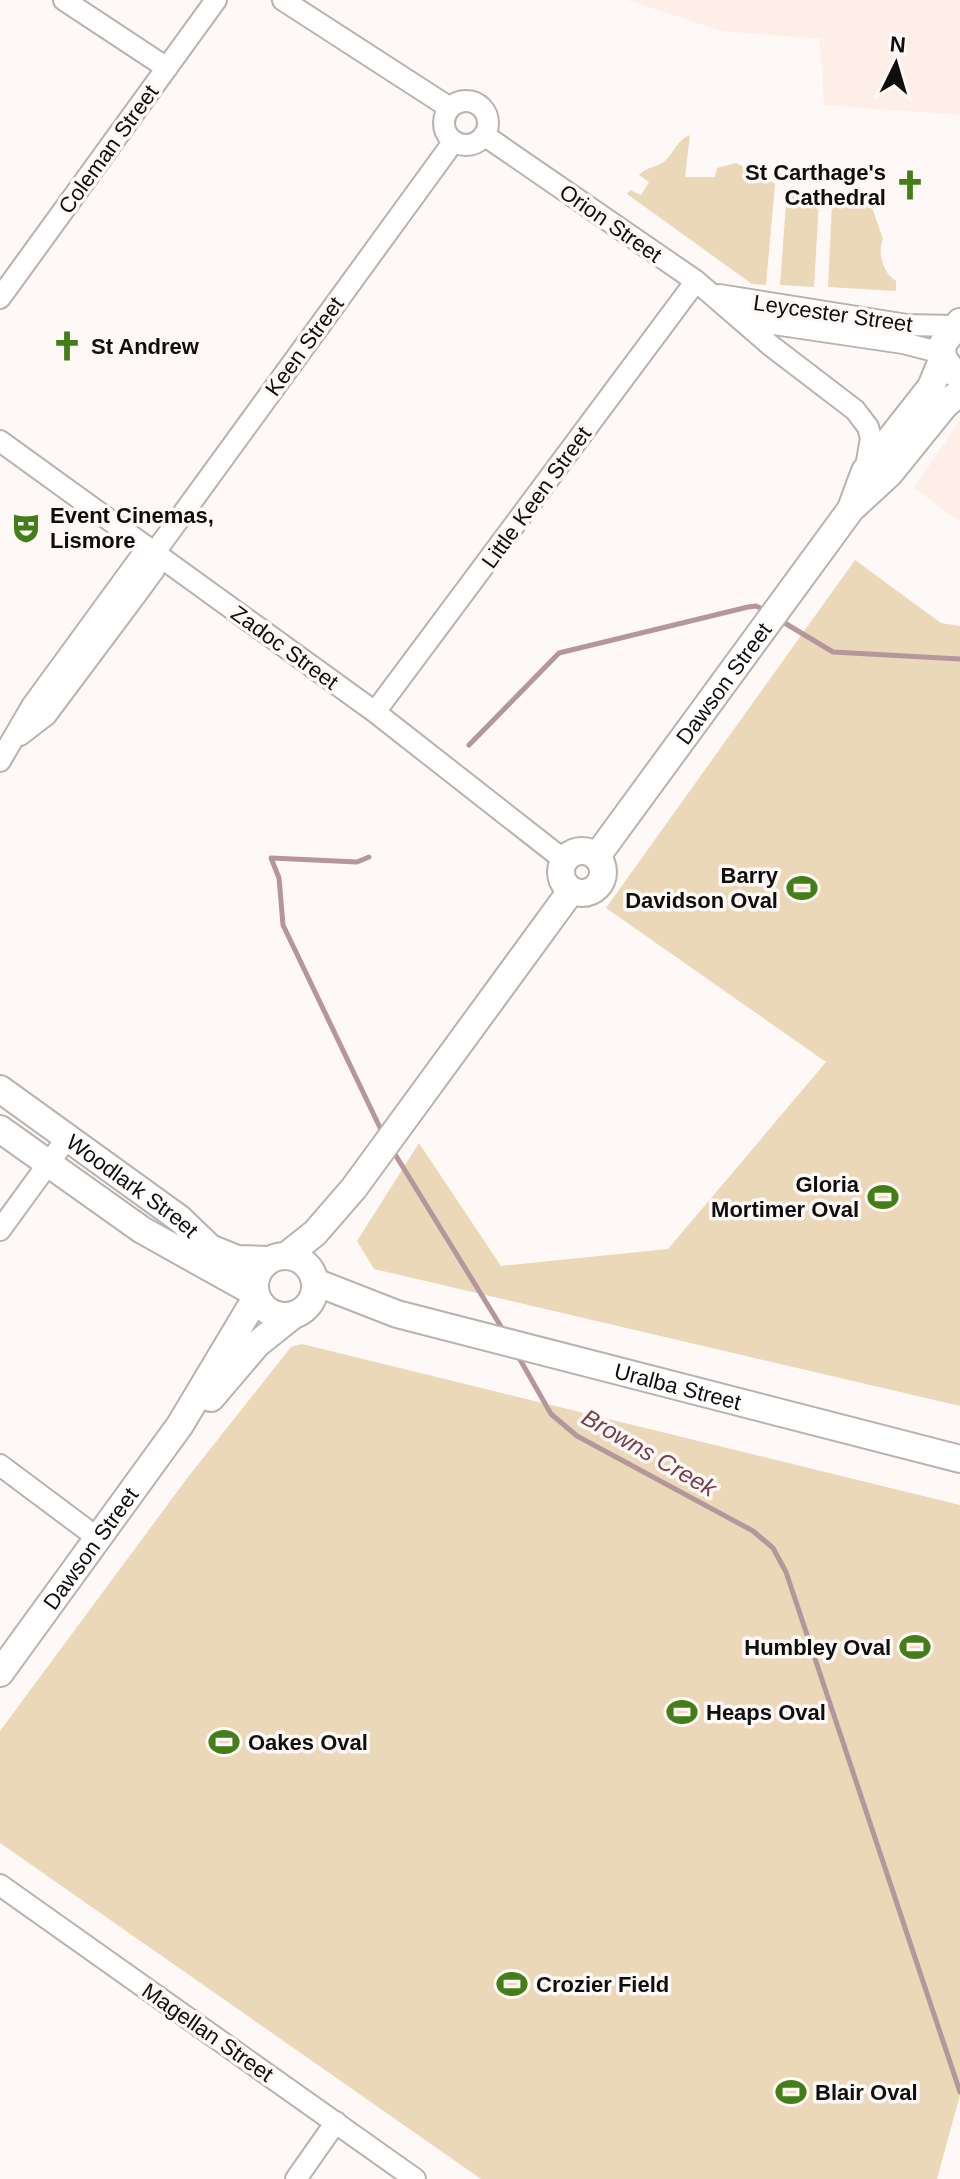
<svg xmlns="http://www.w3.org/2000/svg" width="960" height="2179" viewBox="0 0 960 2179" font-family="Arial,sans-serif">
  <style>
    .built { fill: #feeee8 }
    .green { fill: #ebd8b9 }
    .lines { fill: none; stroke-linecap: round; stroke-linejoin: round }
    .stream { stroke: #b4969c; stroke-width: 5 }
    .minor-casing { stroke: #b9b2af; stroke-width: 24 }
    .major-casing { stroke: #b9b2af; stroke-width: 30 }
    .minor { stroke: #fff; stroke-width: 20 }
    .major { stroke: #fff; stroke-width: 26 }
    .labels { text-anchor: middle; stroke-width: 7; stroke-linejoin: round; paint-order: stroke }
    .street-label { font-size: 22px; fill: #100e0c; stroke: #fef9f7 }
    .poi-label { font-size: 22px; font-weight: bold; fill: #100e0c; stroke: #fef9f7; text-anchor: start }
    .water-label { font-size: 24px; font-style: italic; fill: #763f4c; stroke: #fef9f7 }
  </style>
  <rect width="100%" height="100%" fill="#fef9f7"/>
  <!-- built -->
  <path class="built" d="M627,0H960V115L824,105L820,39L721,31Z
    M960,420V522L914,488Z"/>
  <!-- green -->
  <path class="green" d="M690,135L685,177H715L717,168L736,163L775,184L766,285L752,284L627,194L630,190L641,195L649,182L639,175C646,167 654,168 662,163C674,155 675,141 690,135Z
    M793,191L816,193L819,201L814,287L780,285L786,204L788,194Z
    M847,198L869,199L883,239C877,253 883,273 896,281V291L828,287L832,202Z
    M855,560L941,623L960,626V1406L374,1269L357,1241L419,1143L501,1266L668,1249L826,1062L606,908Z
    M302,1344L960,1505V2095L937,2179H481L0,1843V1731L188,1477L291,1347Z"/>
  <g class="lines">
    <!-- stream -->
    <path class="stream" d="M778,619L833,652L960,659
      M469,745L559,653L748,607L756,606L767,611
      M369,857L357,862L271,858L279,878L283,925L384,1136
      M393,1151L505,1333
      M518,1356L551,1414L577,1436L753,1531L773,1548L786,1572L960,2092"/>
    <!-- minor casing -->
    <g class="minor-casing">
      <path id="minor" d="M64,0L167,68
        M283,0L450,108
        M444 123a22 22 0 1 1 44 0a22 22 0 1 1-44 0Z
        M484,135L696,281L770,345L855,410L868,427L871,438L866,467
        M719,295L907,325L955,326
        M0,298L216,0
        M740,315L774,324L903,343L942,353
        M0,441L375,712L564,860
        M375,712L696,281
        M20,735L46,715L135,596L154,570L155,552
        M0,761L32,706L140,558L155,552L454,141
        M0,1230L67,1138
        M0,1465L99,1539
        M0,1885L415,2179
        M296,2179L336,2122"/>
    </g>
    <!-- major casing -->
    <g class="major-casing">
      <g id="major">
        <path d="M953,372L943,358L942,345L960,322"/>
        <path d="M852,506L865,471L931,387L943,358"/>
        <circle cx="582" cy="872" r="21"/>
        <path id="s1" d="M597,856L851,509L889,474L944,406L960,392"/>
        <path id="s2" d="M0,1089L180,1219L210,1248L237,1259L269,1260"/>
        <path d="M0,1129L142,1230L255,1293"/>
        <circle cx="285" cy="1286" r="30"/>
        <path d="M286,1256L315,1233L354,1188L571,891"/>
        <path id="s3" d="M315,1282L397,1314L960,1459"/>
        <path d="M211,1398L257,1344L292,1316"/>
        <path id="s4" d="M0,1673L180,1425L256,1298"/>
      </g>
    </g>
    <!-- minor -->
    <use href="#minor" class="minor"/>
    <!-- major -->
    <use href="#major" class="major"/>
  </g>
  <!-- icons -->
  <defs>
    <g id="church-bare" transform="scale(2.4)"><path d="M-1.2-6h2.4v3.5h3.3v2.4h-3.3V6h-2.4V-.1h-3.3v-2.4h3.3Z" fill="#437e19" stroke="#fef9f7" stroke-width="2.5" paint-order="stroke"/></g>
    <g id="theatre-bare" transform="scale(2.4)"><path d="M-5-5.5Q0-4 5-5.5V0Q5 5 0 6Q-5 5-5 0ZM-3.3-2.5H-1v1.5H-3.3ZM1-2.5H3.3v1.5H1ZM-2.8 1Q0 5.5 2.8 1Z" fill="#437e19" stroke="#fef9f7" stroke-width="2.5" paint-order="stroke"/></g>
    <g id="stadium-bare" transform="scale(2.4)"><path d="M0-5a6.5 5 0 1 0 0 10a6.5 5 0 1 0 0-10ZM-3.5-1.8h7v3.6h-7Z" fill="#437e19" stroke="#fef9f7" stroke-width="2.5" paint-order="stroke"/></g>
  </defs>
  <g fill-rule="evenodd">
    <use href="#church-bare" x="910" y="185"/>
    <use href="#church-bare" x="67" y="346"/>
    <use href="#theatre-bare" x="26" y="528"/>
    <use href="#stadium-bare" x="802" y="888"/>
    <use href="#stadium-bare" x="883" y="1197"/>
    <use href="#stadium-bare" x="915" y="1647"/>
    <use href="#stadium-bare" x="682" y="1712"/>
    <use href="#stadium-bare" x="224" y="1742"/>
    <use href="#stadium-bare" x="512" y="1984"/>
    <use href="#stadium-bare" x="791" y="2092"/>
  </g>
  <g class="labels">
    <!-- street labels -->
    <g class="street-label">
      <text transform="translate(108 149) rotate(-54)" y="8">Coleman Street</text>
      <text transform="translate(611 223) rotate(35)" y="8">Orion Street</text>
      <text transform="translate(833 313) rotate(8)" y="8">Leycester Street</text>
      <text transform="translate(304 346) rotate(-54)" y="8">Keen Street</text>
      <text transform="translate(536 497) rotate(-54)" y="8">Little Keen Street</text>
      <text transform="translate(285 647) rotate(36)" y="8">Zadoc Street</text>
      <text dy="8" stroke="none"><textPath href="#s1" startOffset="214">Dawson Street</textPath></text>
      <text dy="8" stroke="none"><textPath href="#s2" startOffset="164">Woodlark Street</textPath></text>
      <text dy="8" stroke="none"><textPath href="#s3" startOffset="378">Uralba Street</textPath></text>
      <text dy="8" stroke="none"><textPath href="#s4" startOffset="154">Dawson Street</textPath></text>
      <text transform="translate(208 2032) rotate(35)" y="8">Magellan Street</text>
    </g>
    <!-- poi labels -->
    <g class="poi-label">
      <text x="886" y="180" text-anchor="end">St Carthage's<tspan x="886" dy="25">Cathedral</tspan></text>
      <text x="91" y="354">St Andrew</text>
      <text x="50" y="523">Event Cinemas,<tspan x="50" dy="25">Lismore</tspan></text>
      <text x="778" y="883" text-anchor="end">Barry<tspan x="778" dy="25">Davidson Oval</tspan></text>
      <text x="859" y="1192" text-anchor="end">Gloria<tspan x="859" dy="25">Mortimer Oval</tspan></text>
      <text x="891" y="1655" text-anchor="end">Humbley Oval</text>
      <text x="706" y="1720">Heaps Oval</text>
      <text x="248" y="1750">Oakes Oval</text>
      <text x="536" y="1992">Crozier Field</text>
      <text x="815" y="2100">Blair Oval</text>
    </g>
    <!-- water labels -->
    <g class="water-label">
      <text transform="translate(649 1453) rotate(30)" y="8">Browns Creek</text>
    </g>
  </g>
  <!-- north arrow -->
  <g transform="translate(896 64) rotate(5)" stroke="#fef9f7" stroke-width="6" paint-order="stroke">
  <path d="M0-6L14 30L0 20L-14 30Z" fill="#100e0c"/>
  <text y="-12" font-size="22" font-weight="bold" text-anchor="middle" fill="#100e0c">N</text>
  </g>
</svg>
